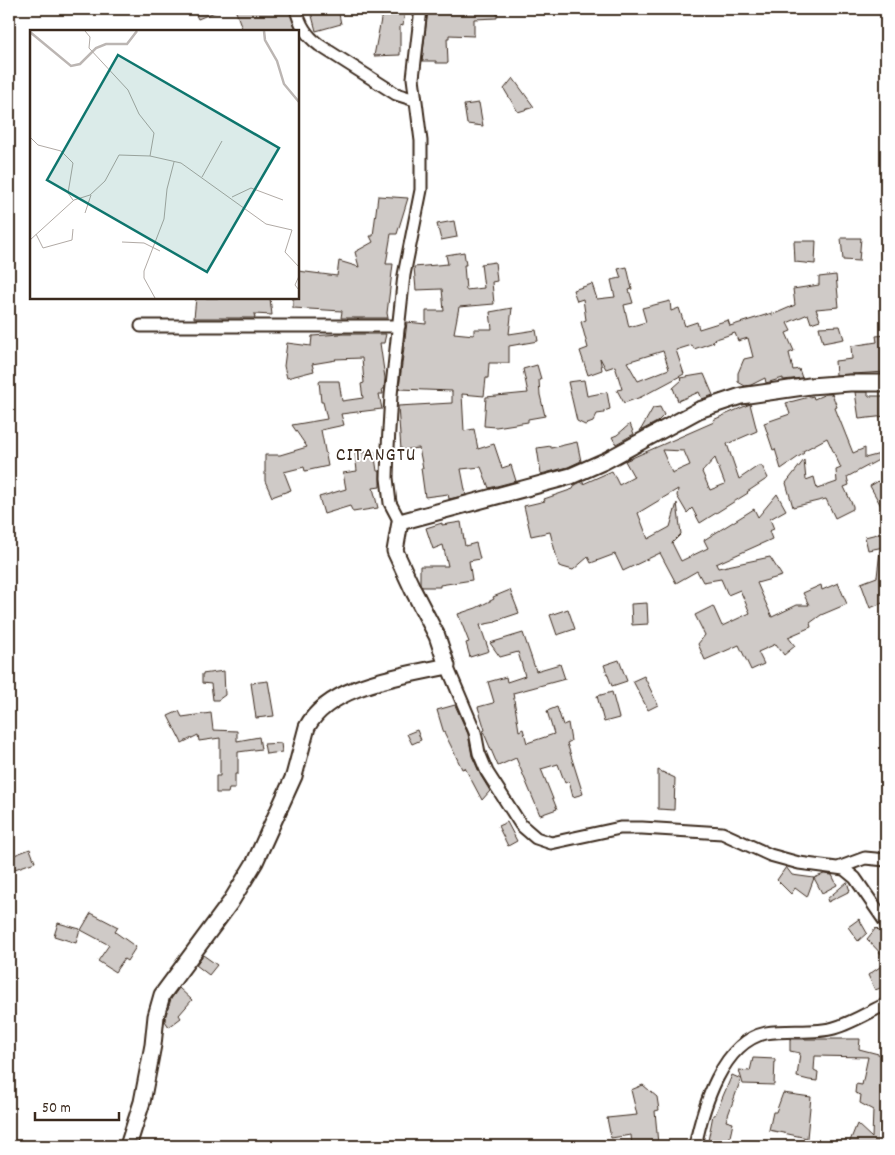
<svg xmlns="http://www.w3.org/2000/svg" width="895" height="1155" viewBox="0 0 895 1155" font-family="Dekko,sans-serif">
  <style>
    .building { fill: #cfcac7; stroke: #3b2a1e; fill-rule: evenodd }
    .lines { fill: none; stroke-linecap: round; stroke-linejoin: round }
    .street-casing { stroke: #3b2a1e; stroke-width: 15 }
    .secondary-casing { stroke: #3b2a1e; stroke-width: 19 }
    .street { stroke: #fff; stroke-width: 11 }
    .secondary { stroke: #fff; stroke-width: 15 }
    .labels { text-anchor: middle; stroke-width: 4; stroke-linejoin: round; paint-order: stroke }
    .quarter-label { font-size: 20px; letter-spacing: 1px; fill: #3b2a1e; stroke: #fff }
    .inset-river { fill: none; stroke: #bcb6b3; stroke-width: 2.5 }
    .inset-road { fill: none; stroke: #b1aaa5; stroke-width: 1 }
    .view { fill: #0f766e; fill-opacity: 0.15; stroke: #0f766e; stroke-width: 2.5 }
    .inset-edge { fill: none; stroke: #3b2a1e; stroke-width: 2.5 }
  </style>
  <rect width="100%" height="100%" fill="#fff"/>
  <filter id="ink" filterUnits="userSpaceOnUse"><feTurbulence type="fractalNoise" baseFrequency=".02" numOctaves="2"/><feDisplacementMap in="SourceGraphic" scale="10" xChannelSelector="R" yChannelSelector="G"/><feConvolveMatrix kernelMatrix="1 2 1 2 8 2 1 2 1" color-interpolation-filters="sRGB"/></filter>
  <g filter="url(#ink)">
    <!-- building -->
    <path class="building" d="M193,9H222L198,19Z
      M235,9H289L296,29L280,31H243Z
      M323,9H338L341,24L316,31L311,12Z
      M383,9H405L403,26L400,25V55L374,56Z
      M428,9H497V18L474,19V36L449,35V38H447L448,63H436V61H422Z
      M513,78L534,107L518,112L504,89Z
      M479,103L483,126L467,124L464,105Z
      M378,196L408,198L397,234H391L386,264H393L387,313L388,318H341L342,311L293,308V298H298V271L337,276L339,261L359,267L355,252L373,242L370,236H373Z
      M454,221L457,237L441,240L437,224Z
      M841,238H861L859,261L843,260Z
      M794,241H816L815,264L795,262Z
      M464,252L466,265H464L466,290L484,288L481,264L495,262L497,281L492,282L494,304L459,307L454,333L474,335V329H492L490,312L512,308L509,334L536,330L538,341L509,346V363H489L488,378H486L484,396L462,394L464,431L474,429L478,449L494,444L502,468L511,465L516,481L489,488L481,467L461,469L466,495L449,499L448,494L425,497L421,468H423L419,448L401,450L398,406L452,403V391L399,389L407,322L426,324V311H444L442,289L416,290L414,267L448,264L446,255Z
      M627,267L632,289L629,290L633,303L624,305L629,327L646,322L642,308L670,301L671,311L679,308L685,326L697,322L699,329L728,320L730,326L772,313V315L795,305L793,289L819,285V277L836,275L839,307L816,309L820,320L811,323L808,314L787,323L791,331L786,333L794,351L789,353L793,370L799,369L802,378L783,380V378L766,383L765,378L751,385L745,386L738,382V373L744,359L753,357L748,338L738,341L735,333L713,340L714,342L694,349L692,345L676,350L684,374L641,397L624,403L617,390L622,389L615,366L606,369L600,358L602,370L588,375L580,351L588,348L581,322L586,320L583,299L577,301L573,290L592,284L597,299L615,297L611,280L621,278L618,269ZM663,351L669,369L638,381L627,362Z
      M196,298H270L272,315L254,314L255,318H194Z
      M840,326L844,339L823,343L819,327Z
      M340,334H386L384,343H380L385,378L384,389H382L383,394H379L382,409L341,414L344,425L321,430L328,466L305,471L304,467L284,472L291,490L272,497L265,481V455H280L307,447L292,425L327,419L323,402H321L319,381H339L342,401L363,398L361,384L364,383L362,358L335,359L336,360L312,364L314,371L287,378L284,366L287,343L311,346L312,336Z
      M886,335V372L836,375L835,361L852,359L851,346L877,342L876,336Z
      M537,365L541,379L539,380L540,395L545,416L528,419V422L496,427L484,426L486,397L528,393L523,369Z
      M704,374L713,395L702,399L699,392L678,401L673,388L682,380L680,378Z
      M584,380L587,396L607,392L610,409L604,411V413L597,414L593,422L585,425L577,421L568,382Z
      M855,392H868V396H886V416L859,419Z
      M826,394H832L837,407L835,408L853,453L865,448V458L884,453L886,456L847,477L849,485L844,487L853,506V509L835,518L826,499L793,507L786,483L804,460L806,480L814,477L817,489L837,482L836,470L841,468L827,438L803,451L804,453L781,469L775,449L773,450L764,423L790,414L786,403L813,396L814,399Z
      M750,404L757,431L727,444L739,479L758,466H762L768,478L747,492L748,493L700,523L692,508L687,513L677,496L678,489L638,513L648,539L670,527L677,503L681,534L672,543L681,561L708,548L704,540L754,509L758,517L777,494L786,510L770,519L774,529L769,531L772,539L716,564L718,568L770,557L782,576L757,583L772,617L797,605H809L803,593L821,585L822,590L838,583L847,604L821,615L810,623L811,627L788,637L795,646L784,655L776,644L758,652L764,664L751,670L739,645L705,660L698,644L705,635L695,615L713,606L722,626L750,613L740,590L728,595L721,579L703,582L697,571L676,583L660,553L623,571L615,554L591,563L588,557L573,570L559,566L550,532L531,536L524,506L545,501L544,499L573,489L575,485L583,481V484L612,471L619,485L634,477L625,461L714,422L713,420ZM662,450L684,451L690,465L672,473ZM715,458L725,484L710,490L702,472Z
      M660,407L664,415L657,422L640,431L653,408Z
      M630,424L634,434L616,444L612,437L617,435Z
      M577,442L581,461L568,467L541,474L537,448L551,446V448Z
      M374,451L377,471H380V487L373,488L378,508L353,512L350,506L324,514L319,497L346,489L343,473L357,471L355,453Z
      M880,480L886,491V515L870,486Z
      M461,522L465,546L476,543L480,559L469,561L472,580L440,585V587H422L420,583V566H448L443,545L433,549L426,528L442,523V525Z
      M881,533L884,547L868,550L865,537Z
      M880,551H886V594L883,597L885,602L870,608L861,583L877,577Z
      M510,590L519,613L495,621L496,622L480,625L489,651L470,657L466,643L469,642L458,614L476,608L494,599L493,597Z
      M647,603L648,624L632,625L631,604Z
      M568,609L575,629L557,635L550,615Z
      M523,633L536,671L560,664L565,679L513,693L519,731L523,729L527,743L554,734L547,711L557,707L563,725L568,723L571,741L567,743L583,794L573,797L569,781L565,783L558,764L541,769L557,809L540,815L516,758L498,766L483,731L485,730L478,707L493,703L494,702L488,682L506,677L507,682L525,676L518,652L500,657L490,643Z
      M619,660L627,681L612,686L604,665Z
      M224,671L225,695L218,700H213L211,684L202,683V674Z
      M644,676L658,705L648,710L633,681Z
      M268,681L274,716L256,718L251,683Z
      M612,692L619,718L604,722L597,696Z
      M455,705L468,734L472,756L481,776L490,791L482,800L465,768L462,769L451,746L443,730L437,710Z
      M179,711L182,717L211,713L213,730L237,731V741L259,737L261,749L238,752V774H235V789H229L228,793H216V776H220V738L199,741L198,735L182,743L168,716Z
      M417,730L421,740L412,744L407,734Z
      M281,743L282,752L266,754L264,744Z
      M658,770L675,778L674,810L658,809Z
      M507,822L517,841L508,846L498,826Z
      M30,849L35,862L9,871V857Z
      M786,867L792,875L814,878L807,897L795,888L791,894L777,880Z
      M824,874L832,875L837,885L822,893L814,878Z
      M847,882L850,891L828,902L827,899Z
      M91,913L118,927L115,932L136,947L127,961L124,959L115,972L98,961L109,945L81,930Z
      M859,919L867,933L858,941L848,927Z
      M58,923L80,929L76,943L54,936Z
      M876,928L886,938V959L867,939Z
      M203,955L217,965L209,975L196,965Z
      M886,963V986L875,990L868,975Z
      M179,988L192,1000L179,1015L181,1018L169,1027L165,1021V1018L171,999Z
      M790,1039H860L859,1049L886,1056V1146H848L857,1124L872,1138L873,1110L860,1103L861,1095L855,1093L856,1084L862,1085L868,1057L815,1056L814,1070L818,1072L817,1081L809,1080L797,1077L800,1053L790,1051Z
      M753,1058L775,1059L774,1085L743,1084L739,1070L750,1071Z
      M732,1075L741,1079L726,1121L733,1123L728,1146H707L713,1115H715Z
      M643,1085L657,1097L659,1110L655,1111L658,1144L632,1146L631,1135L611,1138L607,1118L637,1115L631,1090Z
      M783,1093L811,1097L807,1138L769,1130L773,1112H776Z"/>
    <g class="lines">
      <!-- street casing -->
      <g class="street-casing">
        <path id="street" d="M296,9C300,25 306,35 319,45L396,94L415,100
          M141,326H399
          M400,522L390,503L387,478L388,447L391,395L404,275L421,190V141L413,78L421,9
          M447,666L475,732L479,753L487,772L521,825L536,838L551,843L620,828H642L722,833L770,855L799,863L844,869L855,878L886,923
          M838,868L865,858L886,860
          M695,1146C703,1108 722,1042 766,1033C787,1029 814,1034 834,1028C852,1023 869,1012 886,1004"/>
      </g>
      <!-- secondary casing -->
      <g class="secondary-casing">
        <path id="secondary" d="M128,1146L142,1102L153,1045L156,1016L162,995L230,903L255,862L294,776L307,727C330,684 404,676 447,666L437,636L413,590L395,551L400,522L571,476L605,461L699,410L741,396L810,386L850,383H886"/>
      </g>
      <!-- street -->
      <use href="#street" class="street"/>
      <!-- secondary -->
      <use href="#secondary" class="secondary"/>
    </g>
  </g>
  <g class="labels">
    <!-- quarter labels -->
    <g class="quarter-label">
      <text x="376" y="460">CITANGTU</text>
    </g>
  </g>
  <!-- overview -->
  <g transform="translate(30 30)">
    <rect width="269" height="269" fill="#fff"/>
    <path class="inset-river" d="M234,1L235,10L247,31L254,54L269,72M0,2L41,36L50,34L66,18L76,14H97L107,1"/>
    <path class="inset-road" d="M55,1L60,7L59,18L98,60L109,84L124,103L120,126L151,133L236,194L262,200L255,222L269,237M0,107L8,115L31,121L43,133L38,163L43,170M172,147L192,111M202,167L221,158L253,170M55,183L61,165M6,204L13,218L42,210L43,199M0,210L44,170L60,165L75,151L89,125L120,126M92,212L114,213L130,221M269,246L265,255L269,260M125,268L114,248V241L134,189L137,159L144,132"/>
    <path class="view" d="M88,25L249,118L177,242L17,150Z"/>
    <rect width="269" height="269" class="inset-edge"/>
  </g>
  <!-- margin -->
  <rect width="895" height="1155" fill="none" stroke="#fff" stroke-width="30"/>
  <rect x="15" y="15" width="865" height="1125" fill="none" stroke="#3b2a1e" stroke-width="2" filter="url(#ink)"/>
  <!-- scale -->
  <path d="M35 1112v8h84v-8" fill="none" stroke="#3b2a1e" stroke-width="2.5"/>
  <text x="42" y="1112" font-size="15" fill="#3b2a1e" stroke="#ffffff" stroke-width="4" paint-order="stroke">50 m</text>
</svg>
